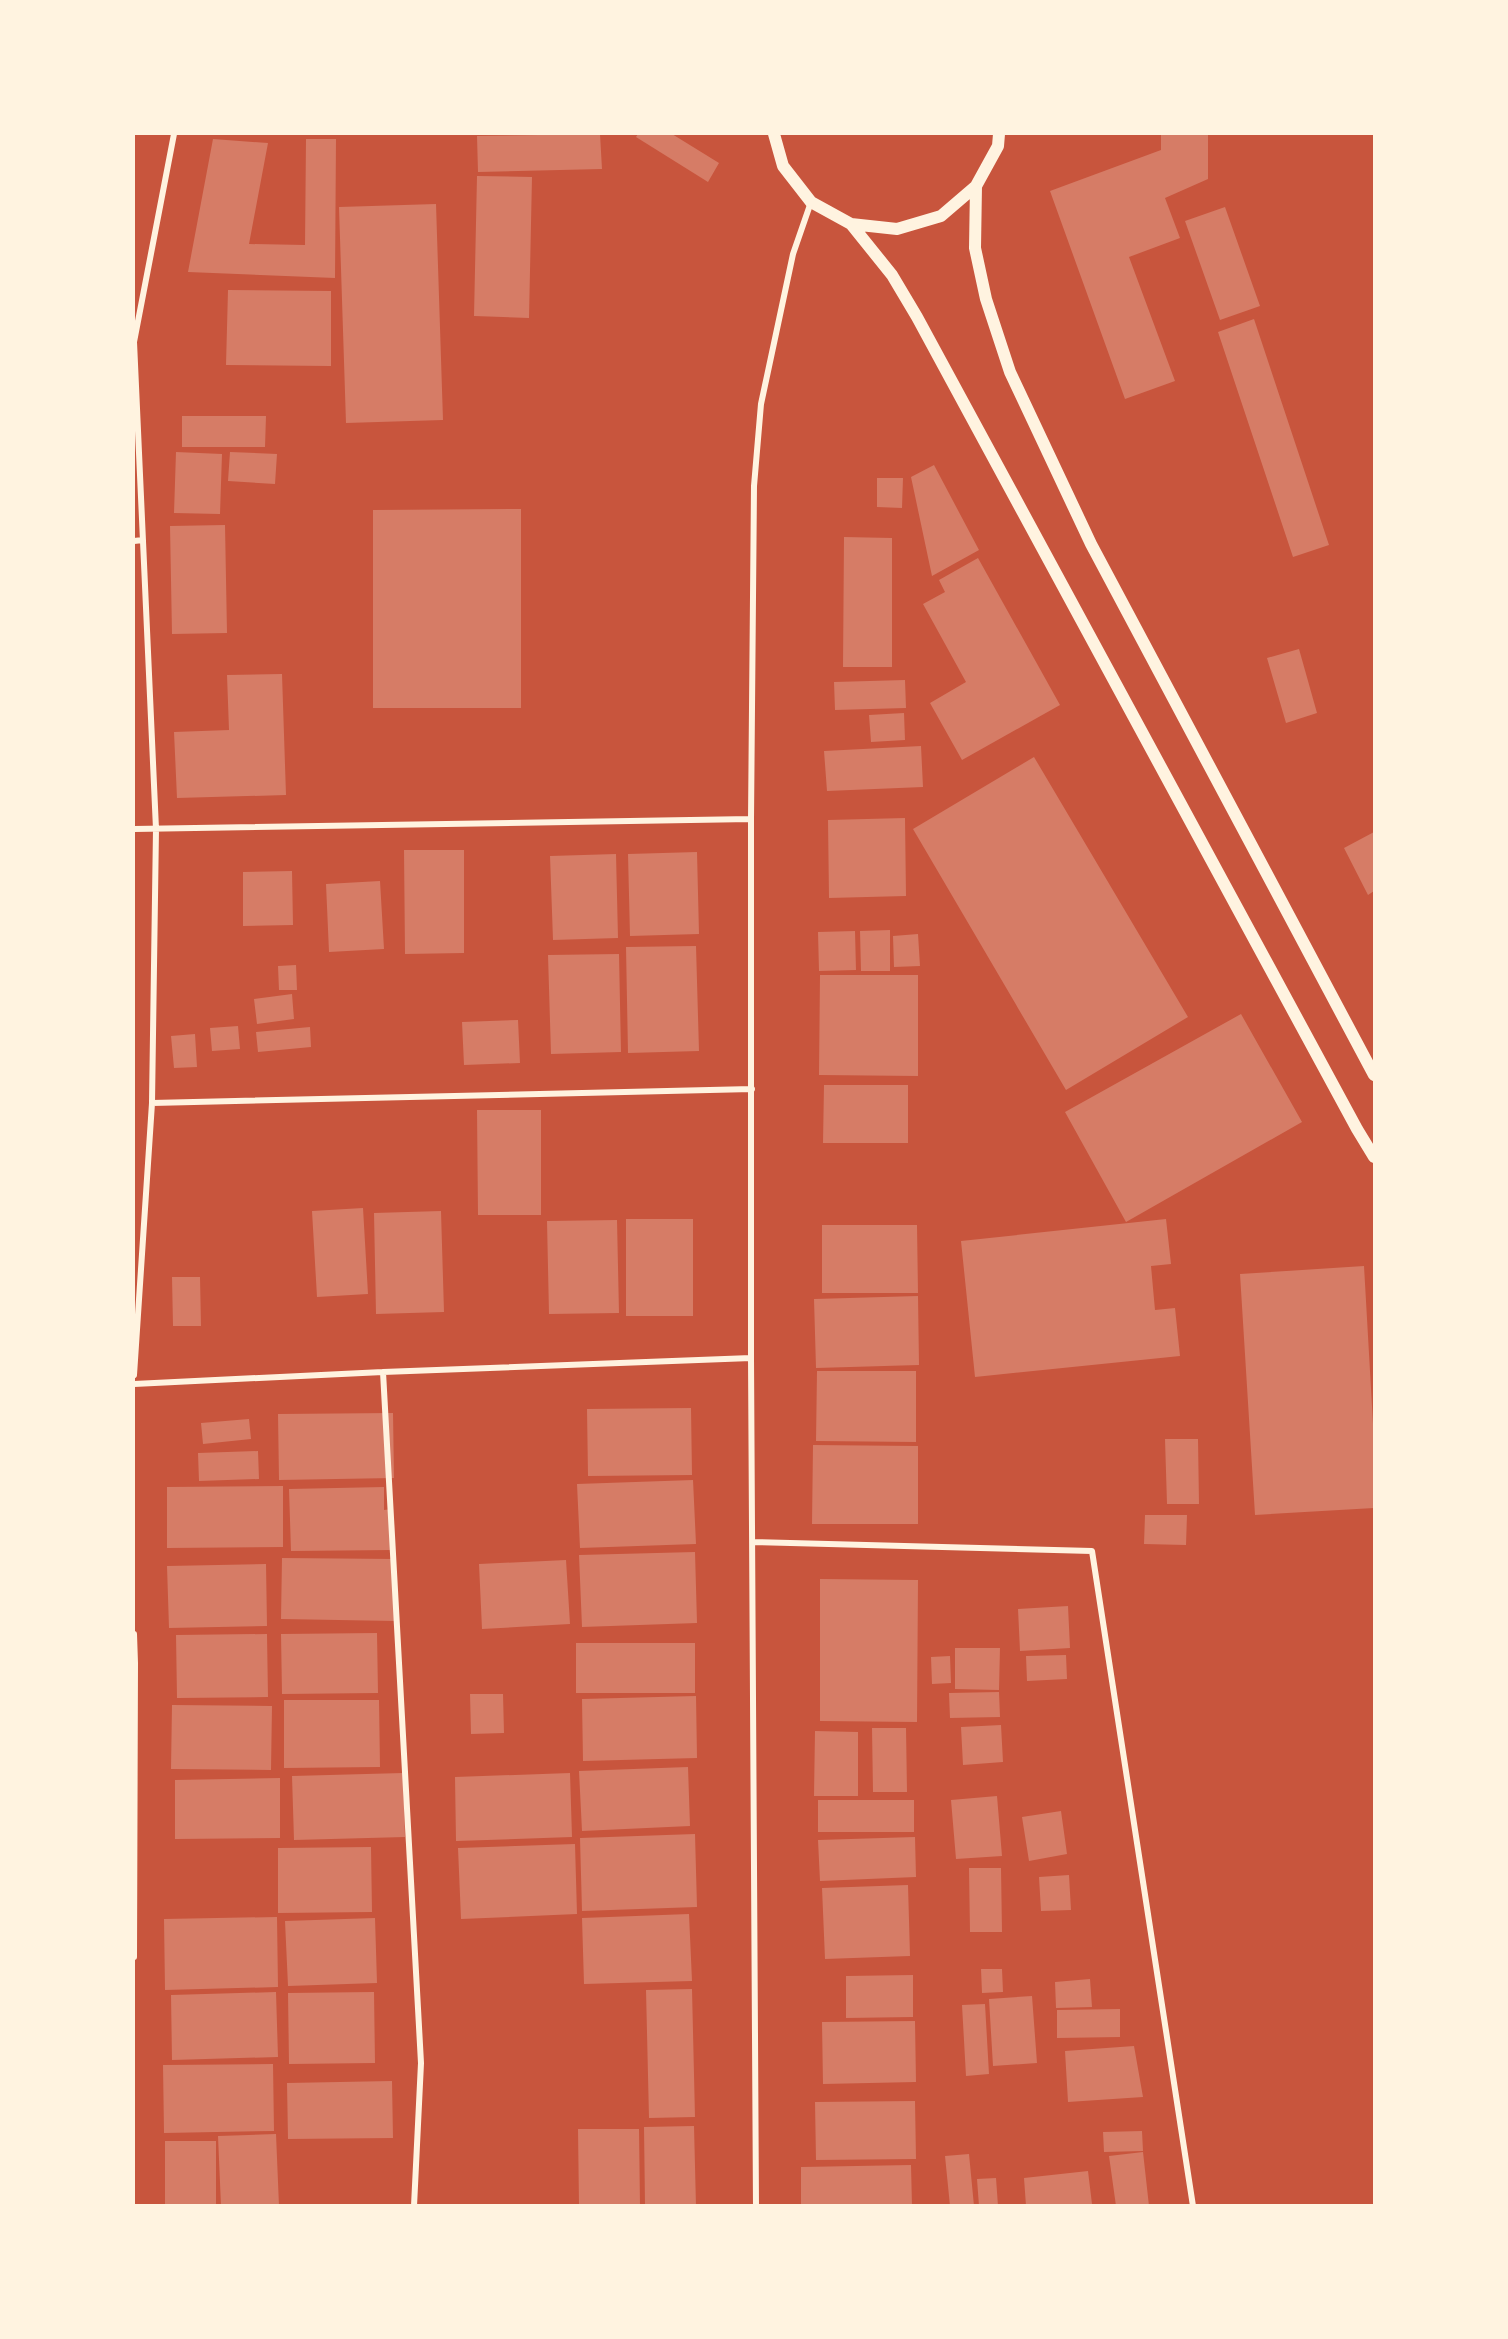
<svg xmlns="http://www.w3.org/2000/svg" width="1508" height="2339" viewBox="0 0 1508 2339" font-family="Signika,sans-serif">
  <style>
    .building { fill: #d67c66 }
    .lines { fill: none; stroke-linecap: round; stroke-linejoin: round }
    .minor { stroke: #fff3e0; stroke-width: 6 }
    .secondary { stroke: #fff3e0; stroke-width: 12 }
  </style>
  <rect width="100%" height="100%" fill="#c8553d"/>
  <!-- building -->
  <path class="building" d="M600,134L602,169L478,172L477,136Z
    M638,134H672L719,163L708,182L636,137Z
    M1161,134H1208V179L1165,198L1180,238L1129,257L1175,381L1125,399L1050,191L1161,150Z
    M213,139L268,143L249,244L305,245L306,139H336L335,278L188,272Z
    M477,176L532,177L529,318L474,316Z
    M436,204L443,420L346,423L339,207Z
    M1225,207L1260,306L1220,320L1185,221Z
    M228,290L331,291V366L226,365Z
    M1254,319L1329,545L1293,557L1218,332Z
    M182,416H266L265,447H182Z
    M176,452L222,454L220,514L174,513Z
    M230,452L277,454L275,484L228,481Z
    M934,465L979,550L932,576L911,477Z
    M877,478H903L902,508L877,507Z
    M521,509V708H373V510Z
    M225,525L227,633L172,634L170,526Z
    M844,537L892,538V667H843Z
    M978,558L1060,705L962,760L930,703L966,682L923,604L945,592L939,580Z
    M1299,649L1317,713L1286,723L1267,658Z
    M282,674L286,795L177,798L174,732L229,730L227,675Z
    M905,680L906,708L835,710L834,682Z
    M904,713L905,740L871,742L869,715Z
    M921,746L923,787L827,791L824,751Z
    M1034,757L1188,1017L1066,1090L913,829Z
    M905,818L906,896L829,898L828,820Z
    M1374,832V891L1368,895L1344,848Z
    M404,850H464V953L405,954Z
    M697,852L699,934L630,936L628,854Z
    M616,854L618,938L553,940L550,856Z
    M292,871L293,925L243,926V872Z
    M380,881L384,949L329,952L326,884Z
    M890,930V971H861L860,931Z
    M855,931L856,970L819,971L818,932Z
    M918,934L920,966L894,967L893,936Z
    M696,946L699,1051L628,1053L626,947Z
    M619,954L621,1052L551,1054L548,955Z
    M296,965L297,990H279L278,966Z
    M820,975H918V1076L819,1075Z
    M292,994L294,1019L257,1024L254,999Z
    M1241,1014L1302,1122L1126,1222L1065,1112Z
    M518,1020L520,1063L464,1065L462,1022Z
    M238,1026L240,1049L212,1051L210,1028Z
    M310,1027L311,1047L258,1052L256,1032Z
    M195,1034L197,1067L174,1068L171,1036Z
    M824,1085H908V1143H823Z
    M477,1110H541V1215H478Z
    M363,1208L368,1294L317,1297L312,1211Z
    M441,1211L444,1312L376,1314L374,1213Z
    M626,1219H693V1316H626Z
    M1166,1219L1171,1264L1151,1266L1155,1310L1175,1308L1180,1356L975,1377L961,1241Z
    M617,1220L619,1313L549,1314L547,1221Z
    M822,1225H917L918,1293H822Z
    M1364,1266L1374,1441V1508L1255,1515L1240,1274Z
    M172,1277H200L201,1326H173Z
    M918,1296L919,1365L816,1368L814,1299Z
    M817,1371H916V1442L816,1441Z
    M691,1408L692,1475L588,1476L587,1409Z
    M393,1413L394,1478L279,1480L278,1414Z
    M249,1419L251,1439L203,1444L201,1423Z
    M1165,1439H1198L1199,1504H1167Z
    M813,1445L918,1446V1524H812Z
    M258,1451L259,1479L199,1481L198,1453Z
    M693,1480L696,1544L580,1548L577,1484Z
    M283,1486V1547L167,1548V1487Z
    M384,1487V1510L392,1509L393,1550L291,1551L289,1489Z
    M1145,1515H1187L1186,1545L1144,1544Z
    M695,1552L697,1623L582,1627L579,1555Z
    M282,1558L395,1559V1621L281,1619Z
    M566,1560L570,1624L482,1629L479,1564Z
    M266,1564L267,1626L169,1628L167,1566Z
    M820,1579L918,1580L917,1722L820,1721Z
    M1068,1606L1070,1648L1020,1651L1018,1609Z
    M377,1633L378,1693L282,1694L281,1634Z
    M267,1634L268,1697L177,1698L176,1635Z
    M576,1643H695V1693H576Z
    M955,1648H1000L999,1690L955,1689Z
    M1066,1655L1067,1679L1027,1681L1026,1656Z
    M950,1656L951,1683L932,1684L931,1657Z
    M999,1692L1000,1717L950,1718L949,1693Z
    M470,1694H503L504,1733L471,1734Z
    M696,1696L697,1758L583,1761L582,1699Z
    M284,1700H379L380,1767L284,1768Z
    M172,1705L272,1706L271,1770L171,1769Z
    M1001,1725L1003,1762L963,1765L961,1727Z
    M872,1728H906L907,1792H873Z
    M815,1731L858,1732V1796H814Z
    M688,1767L690,1826L582,1831L579,1771Z
    M403,1773L405,1837L294,1840L292,1776Z
    M570,1773L572,1837L456,1841L455,1777Z
    M280,1778V1838L175,1839V1780Z
    M997,1796L1002,1856L956,1859L951,1800Z
    M818,1800H914V1832H818Z
    M1061,1811L1067,1854L1029,1861L1022,1817Z
    M695,1834L697,1907L582,1911L580,1838Z
    M915,1837L916,1877L820,1881L818,1840Z
    M575,1844L577,1914L461,1919L458,1848Z
    M371,1847L372,1912L278,1913V1848Z
    M969,1868H1001L1002,1932H970Z
    M1069,1875L1071,1910L1041,1911L1039,1877Z
    M908,1885L910,1956L825,1959L822,1888Z
    M689,1914L692,1981L584,1984L582,1918Z
    M277,1917L278,1987L165,1990L164,1919Z
    M375,1918L377,1983L288,1986L285,1921Z
    M981,1969H1002L1003,1992L982,1993Z
    M913,1975V2017L846,2018V1976Z
    M1090,1979L1092,2007L1056,2008L1055,1982Z
    M692,1989L695,2117L649,2118L646,1990Z
    M276,1992L278,2057L172,2060L171,1995Z
    M374,1992L375,2063L289,2064L288,1993Z
    M1032,1996L1037,2063L993,2066L989,1999Z
    M985,2004L989,2074L966,2076L962,2005Z
    M1120,2009V2037L1057,2038V2010Z
    M915,2021L916,2082L823,2084L822,2022Z
    M1134,2046L1143,2097L1068,2102L1065,2051Z
    M273,2064L274,2131L164,2133L163,2065Z
    M392,2081L393,2138L288,2139L287,2083Z
    M915,2101L916,2159L816,2160L815,2102Z
    M694,2126L696,2206H645L644,2127Z
    M578,2129H639L640,2206H579Z
    M1142,2131L1143,2151L1104,2152L1103,2132Z
    M276,2134L279,2206H221L218,2136Z
    M165,2141H216V2206H165Z
    M1143,2152L1149,2206H1116L1109,2156Z
    M969,2154L974,2206H950L945,2156Z
    M911,2165L912,2206H801V2167Z
    M1088,2171L1092,2204L1026,2206L1024,2178Z
    M996,2178L998,2206H979L977,2179Z"/>
  <g class="lines">
    <!-- minor -->
    <path class="minor" d="M134,541L143,540
      M134,829L751,819
      M152,1103L752,1089
      M383,1372L421,2063L414,2206
      M134,1375L152,1103L156,829L134,342L174,134
      M134,1384L383,1372L751,1358
      M753,1542L1092,1551L1193,2206
      M134,1634L135,1663L134,1957
      M756,2206L751,1358V819L754,486L761,404L793,254L811,202"/>
    <!-- secondary -->
    <path class="secondary" d="M774,134L783,166L811,202L851,224L897,229L941,216L976,186L998,146L999,134
      M976,186L975,248L986,299L1010,372L1091,544L1374,1075
      M851,224L892,275L917,317L1357,1129L1374,1157"/>
  </g>
  <!-- border -->
  <rect width="1508" height="2339" fill="none" stroke="#fff3e0" stroke-width="270"/>
</svg>
